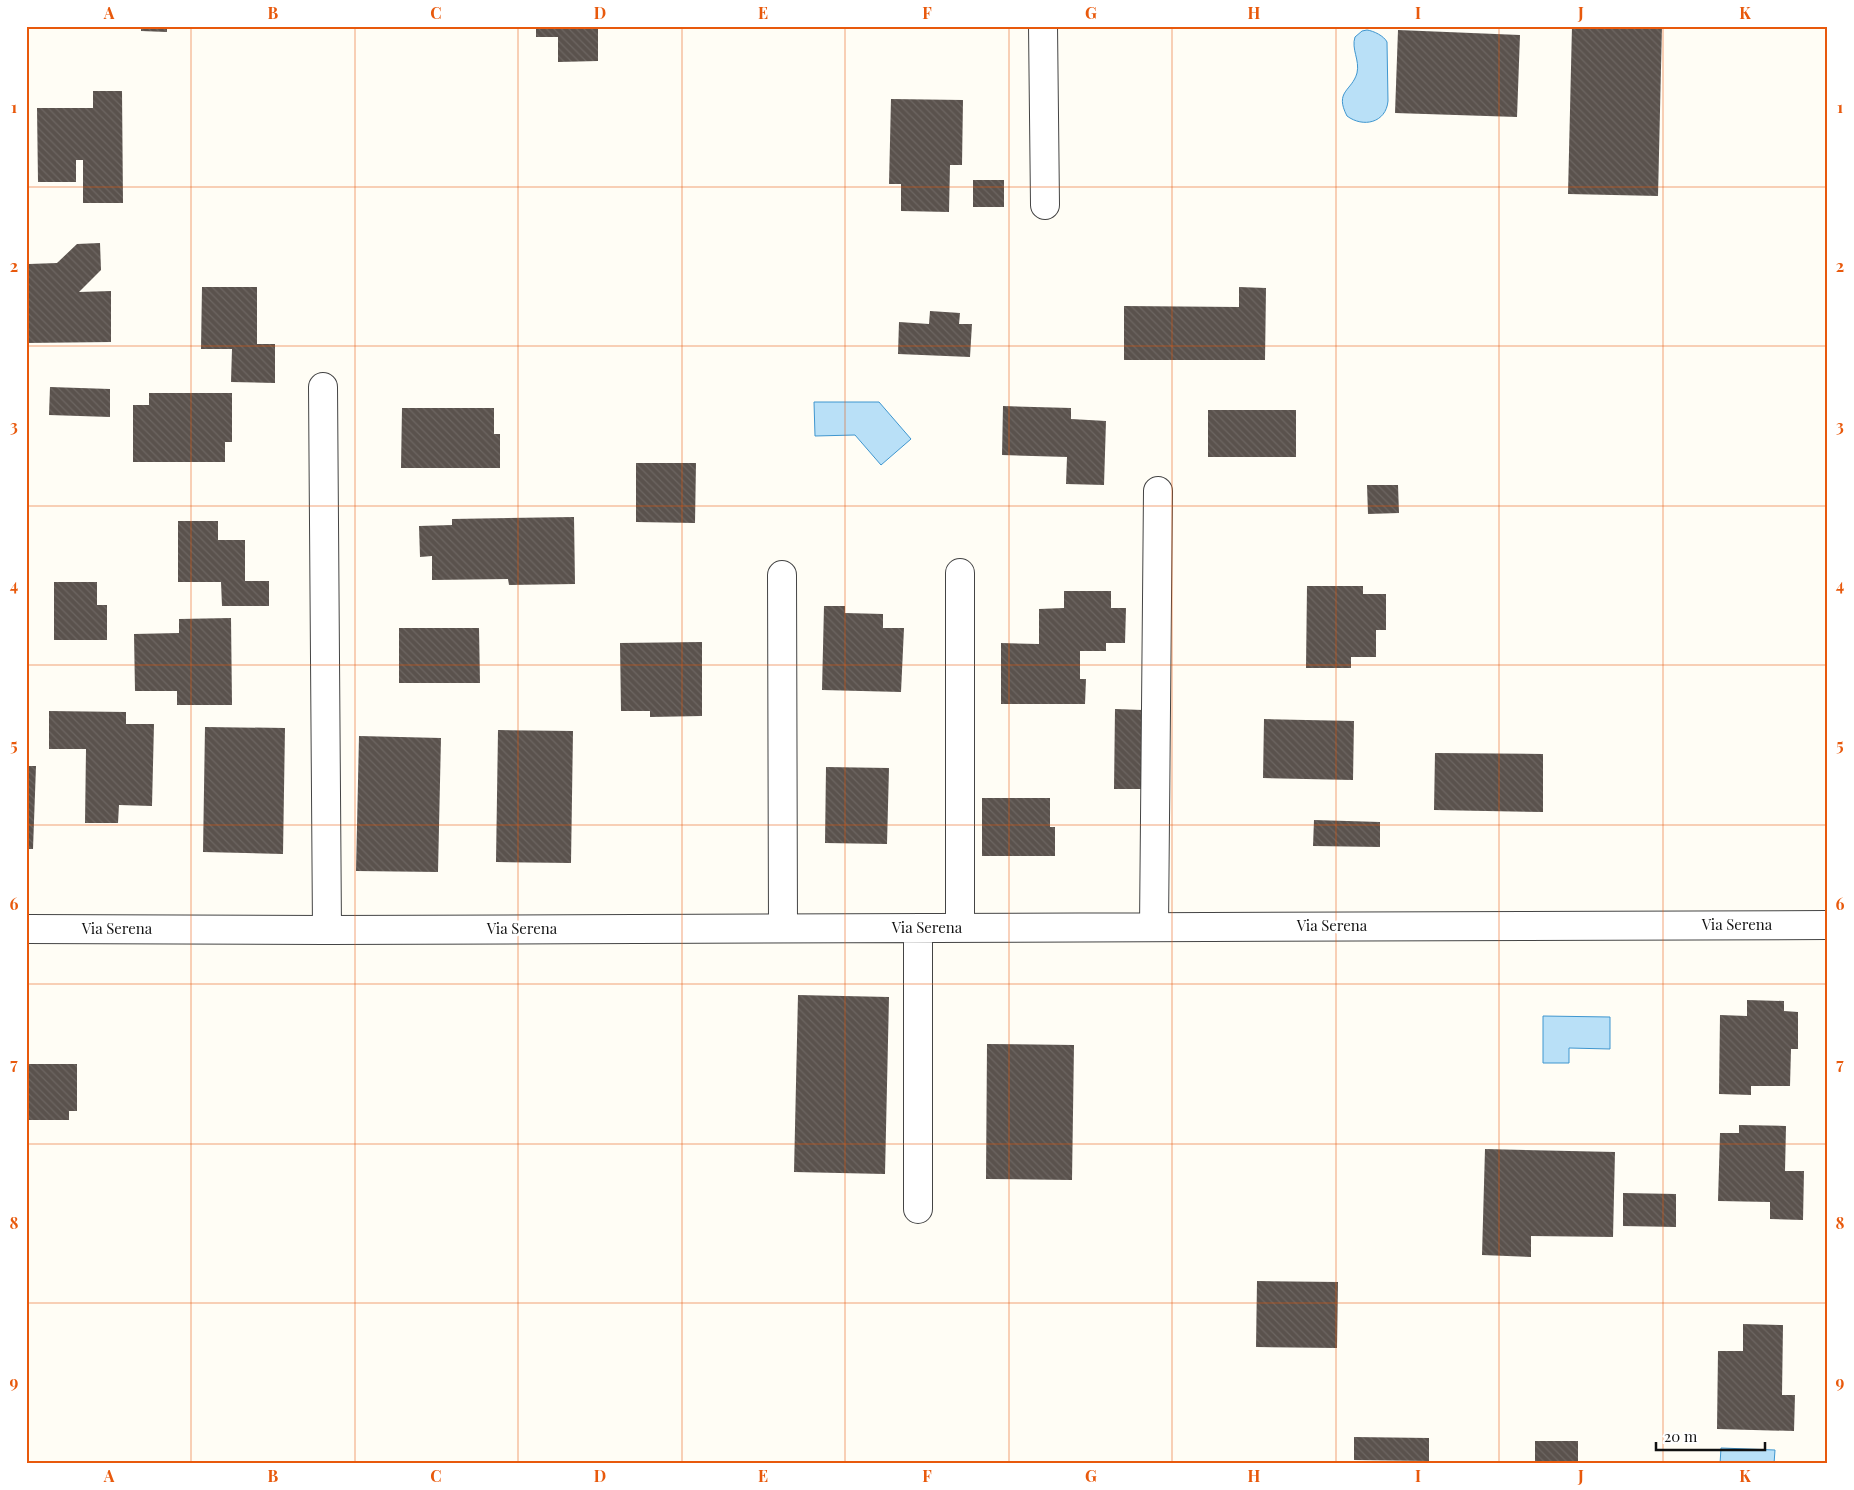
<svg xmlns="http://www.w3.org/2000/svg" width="1854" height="1490" viewBox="0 0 1854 1490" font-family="'Playfair Display',serif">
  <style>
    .water { fill: #b9e0f7; stroke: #3f96cf }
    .building { fill: url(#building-back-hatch) }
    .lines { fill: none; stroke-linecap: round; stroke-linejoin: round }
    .street-casing { stroke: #444; stroke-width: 30 }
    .street { stroke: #fff; stroke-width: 28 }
    .grid { fill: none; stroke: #e8590c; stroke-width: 1; stroke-opacity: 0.55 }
    .labels { text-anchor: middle; stroke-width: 5; stroke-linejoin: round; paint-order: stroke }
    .street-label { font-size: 15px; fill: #111; stroke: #fff }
    .neatline { fill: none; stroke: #e8590c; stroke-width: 2 }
    .grid-label { font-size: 16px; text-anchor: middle; font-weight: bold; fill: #e8590c }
  </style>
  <defs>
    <pattern id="building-back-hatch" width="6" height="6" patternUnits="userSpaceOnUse" patternTransform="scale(1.25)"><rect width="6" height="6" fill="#5a524d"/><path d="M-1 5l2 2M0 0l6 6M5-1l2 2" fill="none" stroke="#6d6662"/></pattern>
  </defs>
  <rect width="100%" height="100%" fill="#fffdf5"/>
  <!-- water -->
  <path class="water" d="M1367,30C1374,31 1384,36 1387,42L1388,101C1386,123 1363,128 1347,116C1334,91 1352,91 1357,73C1360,60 1351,49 1355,37L1362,31Z
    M814,402H879L911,439L881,465L855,435L815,436Z
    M1543,1016L1610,1017V1049L1569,1048V1063H1543Z
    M1721,1448L1775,1450L1774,1464H1720Z"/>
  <!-- building -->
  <path class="building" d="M141,26H167V32L141,31Z
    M536,26H598V61L558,62V37H536Z
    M1572,26H1662L1658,196L1568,194Z
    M1398,30L1520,35L1517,117L1395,113Z
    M93,91H122L123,203H83V160H76V182H38L37,108H93Z
    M891,99L963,100L962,165H950L949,212L901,211V184H889Z
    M973,180H1004V207H973Z
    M100,243L101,270L79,292L111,291V342L26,343V260L29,264L57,263L77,244Z
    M202,287H257V344H275V383L231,382L232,349H201Z
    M1239,287L1266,288L1265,360H1124V306L1239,307Z
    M930,311L960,313L959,324H972L970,357L898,354L899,322L929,324Z
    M50,387L110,389V417L49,415Z
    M149,393H232V442H225V462H133V405H149Z
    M1003,406L1071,408V419L1106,421L1104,485L1066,484L1067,457L1002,455Z
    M402,408H494V434H500V468H401Z
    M1208,410H1296V457H1208Z
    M636,463H696L695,523L636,522Z
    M1367,485H1398L1399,513L1368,514Z
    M574,517L575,584L509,585L508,579L432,580V556L420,557L419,526L452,525V519Z
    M178,521H218V540H245V581H269V606H222L221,582H178Z
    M54,582H97V605H107V640H54Z
    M1307,586H1363V594H1386V630H1376V657H1351V668H1306Z
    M1064,591H1111V608H1126L1125,643H1106V651H1080V679H1086L1085,704H1001V643L1039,644V609L1064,608Z
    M824,606H845V613L883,614V628H904L901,692L822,690Z
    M231,618L232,705H177V691H135L134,634L179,633V619Z
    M399,628H479L480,683H399Z
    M702,642V716L650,717V711H621L620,643Z
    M1115,709L1143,710L1141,789H1114Z
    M49,711L126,712V724H154L152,806L119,805L118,823H85L86,749H49Z
    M1264,719L1354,721L1353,780L1263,778Z
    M205,727L285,728L283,854L203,852Z
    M498,730L573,731L571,863L496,862Z
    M359,736L441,738L438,872L356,871Z
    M1435,753L1543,754V812L1434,810Z
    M26,766H36L33,849H26Z
    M826,767L889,768L887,844L825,843Z
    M982,798H1050V827H1055V856H982Z
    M1314,820L1380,822V847L1313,846Z
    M798,995L889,997L885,1174L794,1172Z
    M1747,1000L1784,1001V1011L1798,1012V1049H1791L1790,1086H1751V1095L1719,1094L1720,1015L1747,1016Z
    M987,1044L1074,1045L1072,1180L986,1179Z
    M26,1064H77V1111H69V1120H26Z
    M1739,1125L1786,1126L1785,1171H1804L1803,1220L1770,1219V1202L1718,1201L1720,1133H1739Z
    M1485,1149L1615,1152L1613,1237L1531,1236V1257L1482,1255Z
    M1623,1193L1676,1194V1227L1623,1226Z
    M1257,1281L1338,1282L1337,1348L1256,1347Z
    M1743,1324L1783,1325L1782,1395H1795L1794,1431L1717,1429L1718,1351H1743Z
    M1354,1437L1429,1438V1461L1354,1460Z
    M1535,1441H1578V1464H1535Z"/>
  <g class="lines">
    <!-- street casing -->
    <g class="street-casing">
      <path id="street" d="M1043,26L1045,205
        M323,387L327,930
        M782,575L783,928
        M1154,927L1158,491
        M918,928V1209
        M960,928V573
        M26,929L327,930L1828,925"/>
    </g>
    <!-- street -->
    <use href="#street" class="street"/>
  </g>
  <!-- grid -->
  <path class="grid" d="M191,26V1464M355,26V1464M518,26V1464M682,26V1464M845,26V1464M1009,26V1464M1172,26V1464M1336,26V1464M1499,26V1464M1663,26V1464M26,187H1828M26,346H1828M26,506H1828M26,665H1828M26,825H1828M26,984H1828M26,1144H1828M26,1303H1828"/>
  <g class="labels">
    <!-- street labels -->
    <g class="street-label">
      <text x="1737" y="930">Via Serena</text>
      <text x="1332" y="931">Via Serena</text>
      <text x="927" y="933">Via Serena</text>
      <text x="117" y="934">Via Serena</text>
      <text x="522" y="934">Via Serena</text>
    </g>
  </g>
  <!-- border -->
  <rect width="1854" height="1490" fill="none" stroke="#ffffff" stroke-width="55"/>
  <!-- scale -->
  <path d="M1656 1442v8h109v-8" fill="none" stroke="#111111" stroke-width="2.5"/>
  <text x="1664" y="1442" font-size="15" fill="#111111" stroke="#ffffff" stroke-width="4" paint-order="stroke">20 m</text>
  <rect x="28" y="28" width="1798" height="1434" class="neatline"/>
  <g class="grid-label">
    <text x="109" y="19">A</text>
    <text x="273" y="19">B</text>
    <text x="436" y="19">C</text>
    <text x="600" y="19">D</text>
    <text x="763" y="19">E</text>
    <text x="927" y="19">F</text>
    <text x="1091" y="19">G</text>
    <text x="1254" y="19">H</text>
    <text x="1418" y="19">I</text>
    <text x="1581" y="19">J</text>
    <text x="1745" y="19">K</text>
    <text x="14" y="113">1</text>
    <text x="1840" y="113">1</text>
    <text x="14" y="272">2</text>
    <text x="1840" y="272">2</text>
    <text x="14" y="432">3</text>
    <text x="1840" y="432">3</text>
    <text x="14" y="591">4</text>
    <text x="1840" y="591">4</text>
    <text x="14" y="751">5</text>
    <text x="1840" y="751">5</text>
    <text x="14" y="910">6</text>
    <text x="1840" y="910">6</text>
    <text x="14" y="1070">7</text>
    <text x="1840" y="1070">7</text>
    <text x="14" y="1229">8</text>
    <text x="1840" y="1229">8</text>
    <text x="14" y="1388">9</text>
    <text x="1840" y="1388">9</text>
    <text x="109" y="1482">A</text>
    <text x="273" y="1482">B</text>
    <text x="436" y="1482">C</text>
    <text x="600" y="1482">D</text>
    <text x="763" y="1482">E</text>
    <text x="927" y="1482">F</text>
    <text x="1091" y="1482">G</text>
    <text x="1254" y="1482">H</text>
    <text x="1418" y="1482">I</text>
    <text x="1581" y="1482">J</text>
    <text x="1745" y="1482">K</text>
  </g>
</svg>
